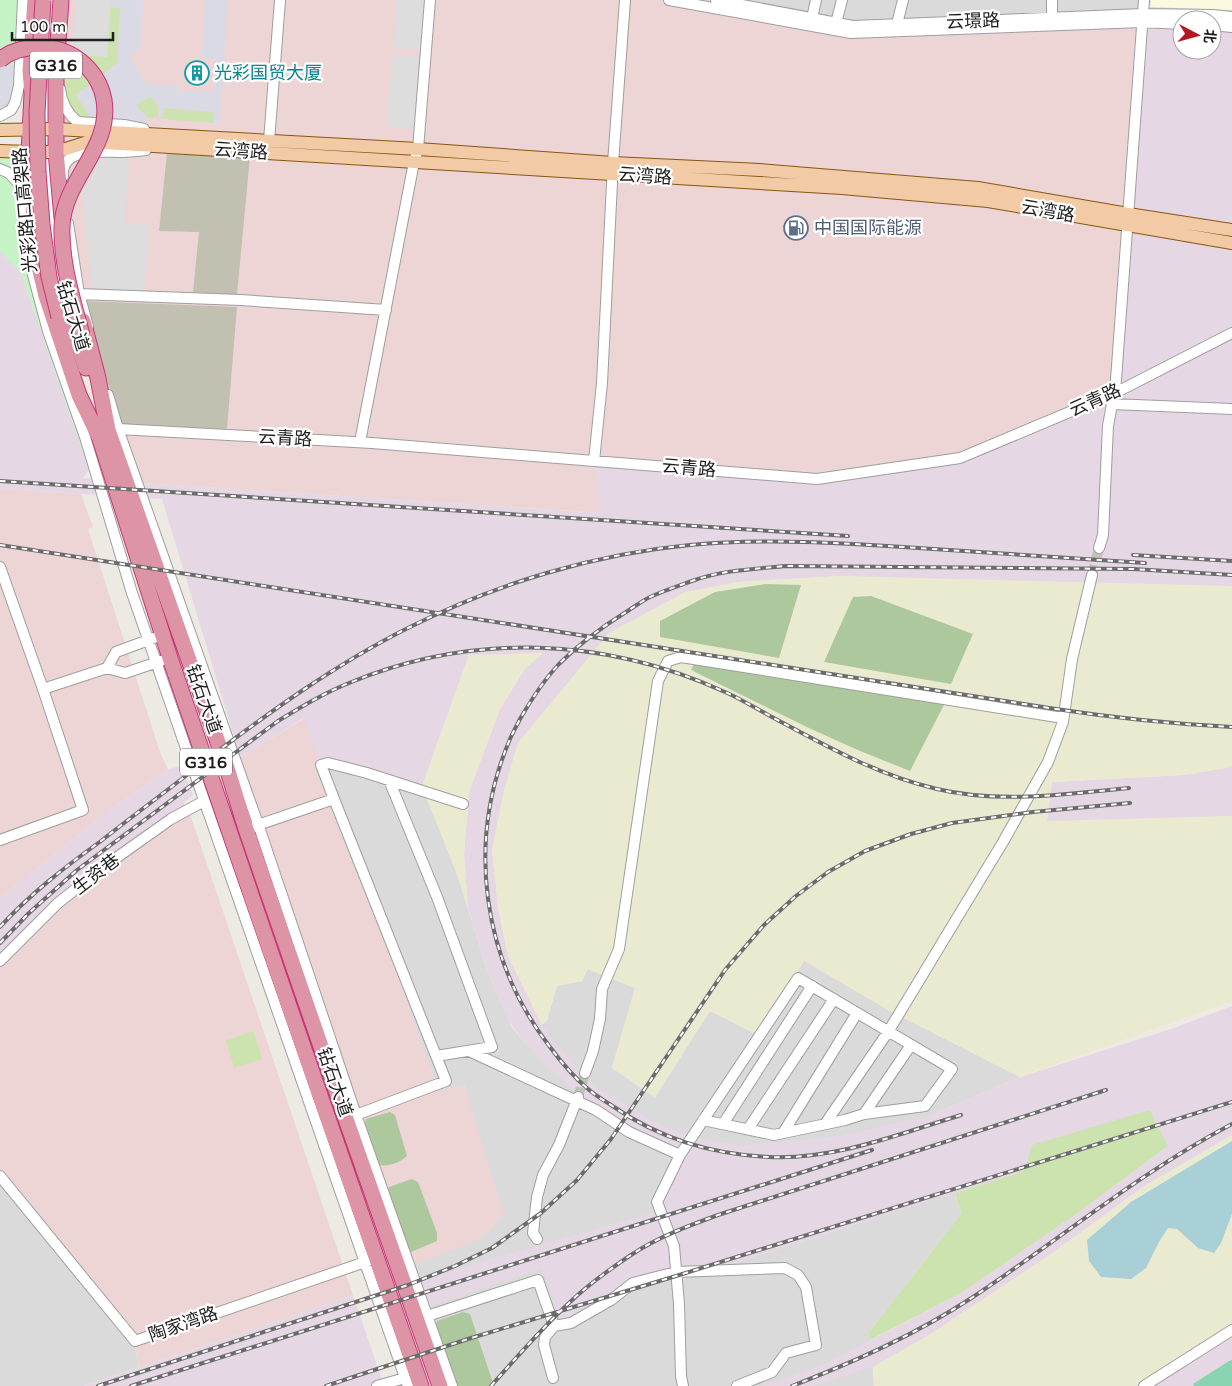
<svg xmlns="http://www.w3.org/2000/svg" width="1232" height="1386" viewBox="0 0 1232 1386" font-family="'Varela Round','Noto Sans SC',sans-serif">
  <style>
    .residential { fill: #dbdadb }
    .commercial { fill: #edd5d6 }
    .industrial { fill: #e6d7e4; fill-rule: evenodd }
    .education { fill: #fbf9df }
    .construction { fill: #c1c0b1 }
    .farmland { fill: #eaead1 }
    .grass { fill: #cde3af }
    .forest { fill: #aec89d }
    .park { fill: #c6f3c6 }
    .pitch { fill: #8ad4b2 }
    .parking { fill: #ddd }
    .plaza { fill: #d9dae3 }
    .water { fill: #a9d0d7 }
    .pier { fill: #fff }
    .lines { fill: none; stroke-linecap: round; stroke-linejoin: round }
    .minor-tunnel { stroke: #c3c1bc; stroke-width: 10; stroke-dasharray: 10 5; stroke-linecap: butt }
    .minor-casing { stroke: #9e9e9e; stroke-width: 12 }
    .major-casing { stroke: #875610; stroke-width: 14 }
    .highway-casing { stroke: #c63673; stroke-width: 17 }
    .minor { stroke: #fff; stroke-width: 10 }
    .major { stroke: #f2caa5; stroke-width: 12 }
    .highway { stroke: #dd94a7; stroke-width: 15 }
    .rail-casing { stroke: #6b6b6b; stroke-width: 4 }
    .rail { stroke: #fff; stroke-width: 2; stroke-dasharray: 5.5; stroke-linecap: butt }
    .highway-bridge-casing { stroke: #c63673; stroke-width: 17; stroke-linecap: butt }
    .highway-bridge { stroke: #dd94a7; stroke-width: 15 }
    .labels { text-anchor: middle; stroke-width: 4.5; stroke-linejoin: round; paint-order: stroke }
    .shield { fill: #fff; stroke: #616161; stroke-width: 1 }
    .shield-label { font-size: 16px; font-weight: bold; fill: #1d1d1d }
    .street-label { font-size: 18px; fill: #1d1d1d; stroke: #fff }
    .culture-label { font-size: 18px; fill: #0d838f; stroke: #fff; text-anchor: start }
    .service-label { font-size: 18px; fill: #4e5e75; stroke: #fff; text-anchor: start }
  </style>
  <rect width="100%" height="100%" fill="#edeae4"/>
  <!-- residential -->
  <path class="residential" d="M716,0H1232V19L1143,14L853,26Z
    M328,758L422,786L457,874L488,973L511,1026L525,1043L547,1020L557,986L581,981L587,969L635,988L612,1068L655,1097L710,1011L804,960L890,1011L1020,1077L931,1115L961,1214L870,1331L874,1386H441L399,1270L465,1085L439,1092L319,760Z
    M0,1176L135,1341L138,1368L83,1386H0Z"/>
  <!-- commercial -->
  <path class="commercial" d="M61,0H716L853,26L1143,14L1115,393L960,458L817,479L594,461L602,513L142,483L108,430L56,152Z
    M0,489L81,494L93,527L88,529L161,755L168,769L108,811L0,898Z
    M305,718L439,1092L464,1085L504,1215L481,1239L402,1269L240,757Z
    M183,802L191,817L353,1295L138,1368L135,1341L0,1176V957L68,893Z"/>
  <!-- industrial -->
  <path class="industrial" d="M1143,14L1232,17V589L839,576L737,582L492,850L498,907L508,956L542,1025L550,1037L593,1086L656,1123L699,1139L740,1146L840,1136L931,1115L1020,1077L1171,1029L1232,1006V1135L1143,1187L1054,1252L926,1337L873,1367L813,1386H762L825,1364L961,1293L1075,1215L1168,1146L1033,1145L1024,1171L673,1283L669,1268L632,1277L574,1317L561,1321L542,1268L424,1308L415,1283L464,1267L660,1211L657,1202L682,1151L644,1132L587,1101L553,1072L525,1043L509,1022L488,973L468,908L464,854L469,792L500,709L524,670L469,655L422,786L328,758L319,760L304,718L240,757L162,499L0,489V251L21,273L89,470L83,478L142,483L601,513L594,461L817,479L960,458L1115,392ZM1182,20H1212V50H1182Z
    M181,766L193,795L68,893L0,957V898L108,811L168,769Z
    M1232,767V816L1047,822L1051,782L1183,775Z
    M353,1295L384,1386H83L138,1368Z
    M1232,1324V1386H1139L1192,1354Z"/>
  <!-- education -->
  <path class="education" d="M1151,0H1232V10L1150,7Z"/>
  <!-- construction -->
  <path class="construction" d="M167,153L250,156L237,295L193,292L199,232L159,231Z
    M84,301L237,307L227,429L120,424Z"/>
  <!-- farmland -->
  <path class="farmland" d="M839,576L1232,586V767L1184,775L1052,782L1047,821L1232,816V1001L1020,1077L890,1011L804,961L759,1036L710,1011L655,1097L612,1068L635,988L588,969L582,981L557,986L547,1020L542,1025L508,956L498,907L492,850L504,790L518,743L609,633L685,592L737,582Z
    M543,653L524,670L500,709L469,792L464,854L468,908L457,874L422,786L469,655Z
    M1232,1135V1323L1162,1375L1143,1386H874L873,1367L926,1337L1054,1252L1143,1187Z"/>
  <!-- grass -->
  <path class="grass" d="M110,7L121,8L117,63L76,95L91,118L80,117L68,105L62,92L65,54L106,56Z
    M150,96L159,107L158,118L147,117L136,105Z
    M163,108L214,112V123L162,119Z
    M254,1031L262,1059L234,1068L226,1040Z
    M1150,1110L1168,1146L1075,1215L961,1293L870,1340V1331L961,1214L955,1193L1024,1171L1032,1145Z"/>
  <!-- forest -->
  <path class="forest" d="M765,584L801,585L779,658L660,637V621L715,592Z
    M871,596L973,634L951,684L824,662L853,597Z
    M696,659L947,699L910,771L860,751L811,729L691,670Z
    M390,1112L395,1115L407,1156C401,1162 388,1167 380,1165L365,1123L366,1119Z
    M412,1179L418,1182L437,1233V1241L411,1252L407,1250L388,1192L389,1187Z
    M463,1312L470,1314L494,1386H457L436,1325L437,1321Z"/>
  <!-- park -->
  <path class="park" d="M0,0H20L16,92L0,114Z
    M0,158H23L31,248L105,470H89L21,273L0,251Z"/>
  <!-- pitch -->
  <path class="pitch" d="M1232,1360V1386H1194L1193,1384L1229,1361Z"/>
  <!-- parking -->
  <path class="parking" d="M76,0H111L107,57L72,54Z
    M397,0H426L422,50L393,48Z
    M393,55L422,57L416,129L387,127Z
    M89,155H129L125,223L149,225L144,293L92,287L79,168Z"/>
  <!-- plaza -->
  <path class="plaza" d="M111,0H143L141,47L129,56L146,83L179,87V90L213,92L215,59L202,58L205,0H228L220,124L214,123V112L164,108L162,119L158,118L159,107L150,96L136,105L147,117L146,123L91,118L76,95L117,63L120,8L110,7Z
    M0,65H20L15,103L0,116Z"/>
  <!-- water -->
  <path class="water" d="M1232,1141V1214L1221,1243L1214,1253L1198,1248L1177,1229L1168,1228L1160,1240L1146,1268L1131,1279L1101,1277L1089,1261L1087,1240L1131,1202Z"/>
  <!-- pier -->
  <path class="pier" d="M38,0H53L48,113L51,170L58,250L73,313L56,318L46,285Z"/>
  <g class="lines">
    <!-- minor-tunnel -->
    <path class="minor-tunnel" d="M1092,575L1099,548
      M578,1097L585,1073"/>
    <!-- minor casing -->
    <g class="minor-casing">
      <path id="minor" d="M669,0L851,33L1142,22L1182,24
        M716,0L853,26L1143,14L1213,15L1232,17
        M1052,0V18
        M1144,0L1115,393L1112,404L1232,409
        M812,18L816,0
        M836,23L842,0
        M897,24L903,0
        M1212,25L1232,27
        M60,89C61,101 68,115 78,122L124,125L144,129
        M0,116L11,110L15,103L19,86L23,0
        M269,141L280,0
        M0,169L9,173L21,186L30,264L48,331L85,437L132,593L408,1386
        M63,176C60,147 101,152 119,152C128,152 137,151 146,150
        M68,223L79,294L88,326
        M79,294L241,300L386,310
        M108,395L118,429L258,824L356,1115L452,1386
        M118,429L372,443L817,479L960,458L1115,393L1232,333
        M360,442L414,162L418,149L430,0
        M594,461L602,383L613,163L625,0
        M1099,548L1103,535L1108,426L1112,404
        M0,567L43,689L83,810L0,840
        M107,668L116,652L154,638
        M43,689L107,668L125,673L161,661
        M389,780L437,897L492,1047L436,1056
        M334,799L321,765L328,763L367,773L463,804
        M252,827L334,799L446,1081L356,1115
        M0,961L58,903L109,863L171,819L204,801
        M469,1051L596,1110L629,1132L680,1155L657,1202L674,1246L679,1304L681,1376L683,1386
        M585,1073L593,1051L600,1019L602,989L619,949L658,681L668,661L681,657L1063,718
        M864,1114L911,1045
        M723,1124L812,986
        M825,1124L888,1032L1003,842L1048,762L1063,722L1072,659L1092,575
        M748,1129L834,999
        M783,1133L857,1013
        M680,1155L798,978L952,1069L925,1106L864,1114L845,1120L774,1135L703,1120
        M0,1176L135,1341L371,1260
        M537,1239L533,1233L537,1197L543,1175L559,1145L578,1097
        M427,1316L538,1280L554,1326
        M553,1378L544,1345L545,1337L554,1326L571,1323L611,1300L633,1283L676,1272L785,1268L798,1275L806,1287L816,1345L786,1353L772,1372L737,1386
        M377,1386L405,1378
        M1144,1386L1232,1330"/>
    </g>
    <!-- major casing -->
    <g class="major-casing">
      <path id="major" d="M0,130L56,129L418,149L613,163L760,170L978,188L1128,214L1232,230
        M0,151L29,152H56L88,142L842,188L988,201L1232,243"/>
    </g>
    <!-- highway casing -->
    <g class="highway-casing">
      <path id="highway" d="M35,0L30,71L32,94L29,152L37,258L46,296L79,395L100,439L170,658L298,1032L421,1386
        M61,0L56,70V152L62,218
        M68,315L86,368
        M83,321L98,378L108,430L227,768L246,829L346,1119L440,1386"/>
    </g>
    <!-- minor -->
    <use href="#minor" class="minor"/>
    <!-- major -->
    <use href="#major" class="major"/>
    <!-- highway -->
    <use href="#highway" class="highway"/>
    <!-- rail casing -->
    <g class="rail-casing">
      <path id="rail" d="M0,481L848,536
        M0,545L1056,709C1115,718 1173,724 1232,727
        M1133,555L1232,561
        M0,927C30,894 65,867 101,841C134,815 168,790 201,764C268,713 337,663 412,626C498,583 595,554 690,545C766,538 842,543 918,548C993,553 1069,558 1145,563
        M0,943L29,913L77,870L278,721C301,707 324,693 349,683C473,632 604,637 725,692C741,699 757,709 772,717C826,746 877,775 937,789C1000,804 1066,794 1129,788
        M961,1115C899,1134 835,1160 769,1157C710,1154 660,1139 611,1105C603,1100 595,1095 588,1089C574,1077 561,1062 550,1047C482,959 466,842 510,739C513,732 517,725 520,719C531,700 544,680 559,664C579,644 602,627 626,612C634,607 642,601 650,597C663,591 678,586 692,581C722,570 755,569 786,566L1133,569L1232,575
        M98,1386L408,1285L455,1266L492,1248L541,1213L577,1180L611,1139L725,970L764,925L796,896L828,872L865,851L911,834L952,823L1033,812L1130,803
        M131,1386L872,1150
        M326,1386L468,1339L676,1276L1232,1102
        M491,1386C516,1358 542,1328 570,1302C588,1285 610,1269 631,1255C658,1237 688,1226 718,1215L1106,1090
        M792,1386C856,1361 915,1335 973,1297C1059,1240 1140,1172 1232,1124"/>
    </g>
    <!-- rail -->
    <use href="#rail" class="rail"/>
    <!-- highway-bridge casing -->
    <g class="highway-bridge-casing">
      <path id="highway-bridge" d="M43,0L37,113L38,172L42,224L49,277L59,317
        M0,60C14,48 32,46 50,48C65,50 79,58 89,69C97,78 102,88 104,100C112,149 63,180 62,227C61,264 73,300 82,335"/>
    </g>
    <!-- highway-bridge -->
    <use href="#highway-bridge" class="highway-bridge"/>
  </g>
  <!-- icons -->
  <defs>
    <g id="building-ring" transform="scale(1.25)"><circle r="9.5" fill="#fff" stroke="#0f9aa8" stroke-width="1.5"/><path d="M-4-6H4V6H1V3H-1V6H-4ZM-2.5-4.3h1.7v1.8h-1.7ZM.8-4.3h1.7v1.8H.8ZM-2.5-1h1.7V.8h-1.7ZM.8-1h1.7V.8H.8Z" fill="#0f9aa8"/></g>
    <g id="fuel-ring" transform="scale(1.25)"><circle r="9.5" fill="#fff" stroke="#5c6f8a" stroke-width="1.5"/><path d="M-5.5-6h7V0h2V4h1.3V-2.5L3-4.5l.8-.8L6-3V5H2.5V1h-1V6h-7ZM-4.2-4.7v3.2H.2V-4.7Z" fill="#5c6f8a"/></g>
  </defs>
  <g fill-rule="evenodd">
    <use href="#building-ring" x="197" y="73"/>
    <use href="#fuel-ring" x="796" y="228"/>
  </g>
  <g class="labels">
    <!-- shield labels -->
    <g class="shield">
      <rect x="30" y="51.5" width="52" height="27" rx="4"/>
      <rect x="180" y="748.5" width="52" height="27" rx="4"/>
    </g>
    <g class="shield-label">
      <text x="56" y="71">G316</text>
      <text x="206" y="768">G316</text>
    </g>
    <!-- street labels -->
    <g class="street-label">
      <text transform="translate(973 21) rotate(-2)" y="6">云璟路</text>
      <text transform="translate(241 151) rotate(4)" y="6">云湾路</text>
      <text transform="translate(645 176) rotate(4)" y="6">云湾路</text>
      <text transform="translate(25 210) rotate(-95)" y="6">光彩路口高架路</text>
      <text transform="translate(1048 211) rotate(10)" y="6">云湾路</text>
      <text transform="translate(73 316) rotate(73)" y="6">钻石大道</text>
      <text transform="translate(1095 400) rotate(-24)" y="6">云青路</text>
      <text transform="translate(285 438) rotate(3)" y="6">云青路</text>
      <text transform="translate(689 468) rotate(5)" y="6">云青路</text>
      <text transform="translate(204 699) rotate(71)" y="6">钻石大道</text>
      <text transform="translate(96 874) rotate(-38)" y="6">生资巷</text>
      <text transform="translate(335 1082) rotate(71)" y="6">钻石大道</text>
      <text transform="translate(183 1324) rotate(-19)" y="6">陶家湾路</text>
    </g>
    <!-- culture labels -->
    <g class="culture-label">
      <text x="214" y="79">光彩国贸大厦</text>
    </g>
    <!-- service labels -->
    <g class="service-label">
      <text x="814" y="234">中国国际能源</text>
    </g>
  </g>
  <!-- north arrow -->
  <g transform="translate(1197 35) rotate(96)"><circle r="24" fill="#ffffff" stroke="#a5a5a5"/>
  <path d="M0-4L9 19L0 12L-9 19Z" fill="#b61522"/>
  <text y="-8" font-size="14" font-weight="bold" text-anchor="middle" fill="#1d1d1d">北</text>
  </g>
  <!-- scale -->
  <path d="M12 32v8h101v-8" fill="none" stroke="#1d1d1d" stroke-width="2.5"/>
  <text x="20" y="32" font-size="15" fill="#1d1d1d" stroke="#ffffff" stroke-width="4" paint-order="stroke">100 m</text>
</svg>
